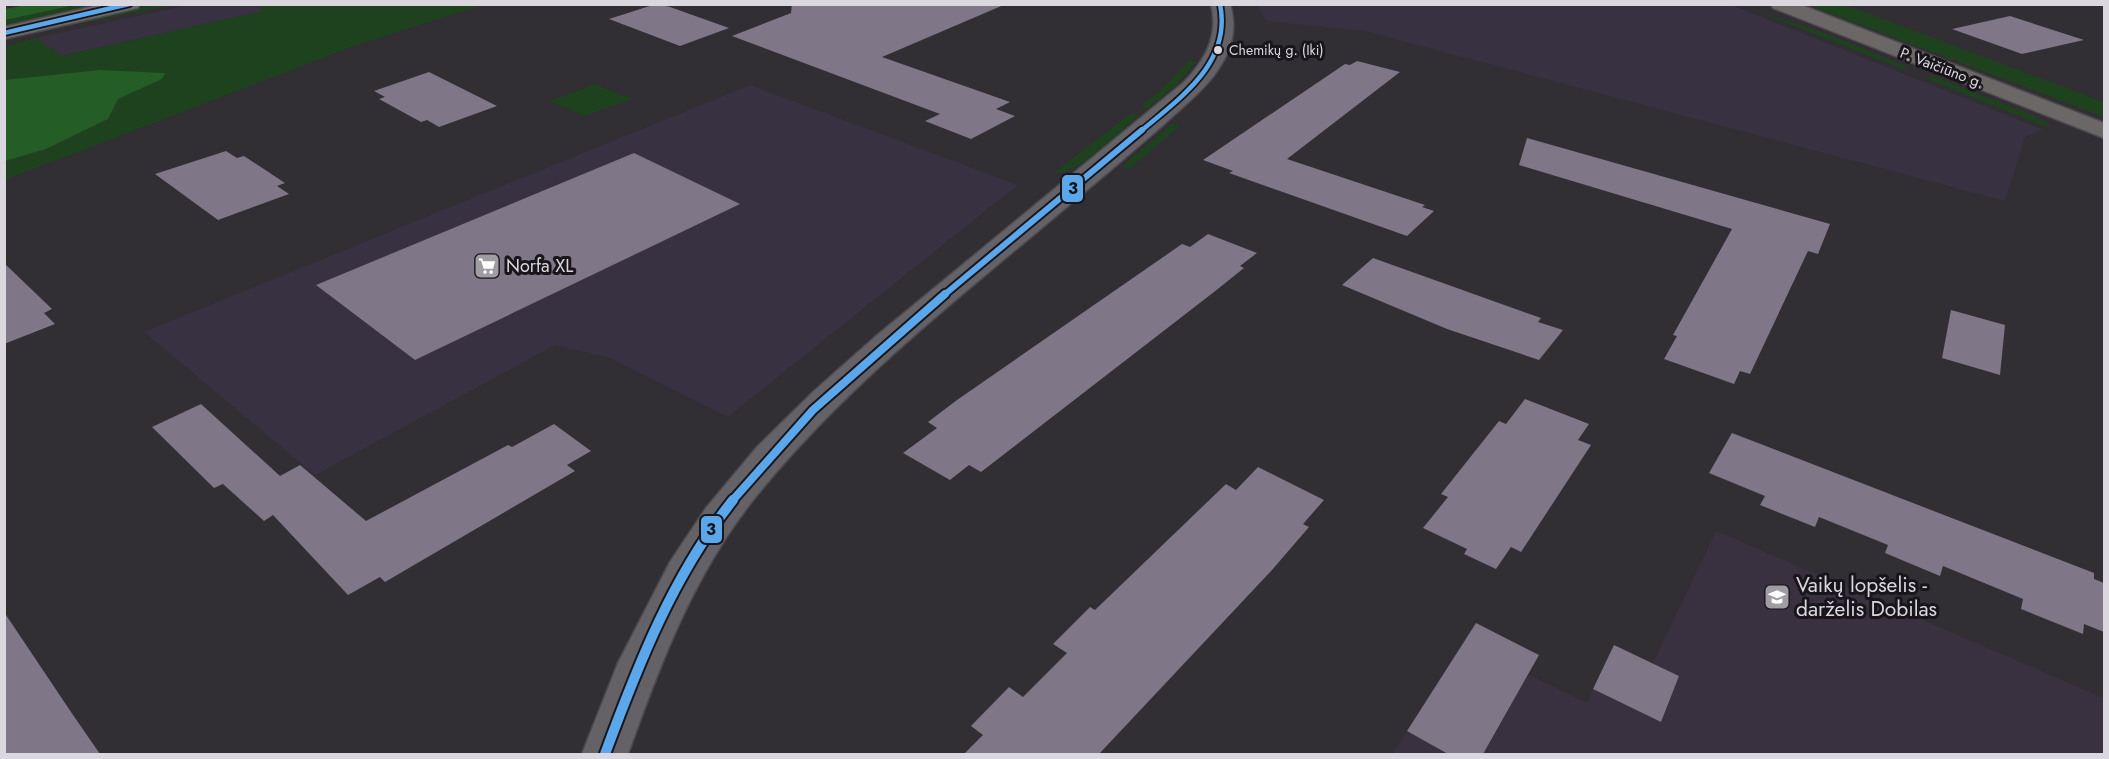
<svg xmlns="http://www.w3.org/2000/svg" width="2109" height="759" viewBox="0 0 2109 759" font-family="Jost,sans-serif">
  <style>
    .commercial { fill: #383141 }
    .education { fill: #39313f }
    .green { fill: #1e421e }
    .forest { fill: #255d26 }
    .building { fill: #7f7688 }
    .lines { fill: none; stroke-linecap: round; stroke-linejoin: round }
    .street-casing { stroke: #4c494f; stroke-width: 3 }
    .secondary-casing { stroke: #4c494f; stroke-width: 3 }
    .street { fill: #646266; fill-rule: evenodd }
    .secondary { fill: #6c6767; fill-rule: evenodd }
    .bus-1-far3-casing { stroke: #18151b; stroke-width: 8 }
    .bus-1-far2-casing { stroke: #18151b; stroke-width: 10 }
    .bus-1-far1-casing { stroke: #18151b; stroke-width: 12 }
    .bus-1-casing { stroke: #18151b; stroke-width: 14 }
    .bus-1-far3 { stroke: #5aa8eb; stroke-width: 4.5 }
    .bus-1-far2 { stroke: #5aa8eb; stroke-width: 6 }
    .bus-1-far1 { stroke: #5aa8eb; stroke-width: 8 }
    .bus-1 { stroke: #5aa8eb; stroke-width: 10 }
    .bus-dot { fill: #dbd7df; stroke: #18151b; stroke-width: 2 }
    .labels { text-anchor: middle; stroke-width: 6; stroke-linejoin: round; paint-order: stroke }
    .far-bus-label { font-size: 14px; fill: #dbd7df; stroke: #18151b; text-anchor: start }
    .far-street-label { font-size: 15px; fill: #dbd7df; stroke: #18151b }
    .poi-label { font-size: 18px; fill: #dbd7df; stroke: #18151b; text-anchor: start }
    .near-poi-label { font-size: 21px; fill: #dbd7df; stroke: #18151b; text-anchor: start }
    .line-badge { stroke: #18151b; stroke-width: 2 }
    .pale-badge-label { font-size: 16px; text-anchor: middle; font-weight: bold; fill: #111 }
  </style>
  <rect width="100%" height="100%" fill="#312e34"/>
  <!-- commercial -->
  <path class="commercial" d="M188,5H256L264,11L61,56L36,38Z
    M1257,5H1731L2044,130L2025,137L2005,201L1365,31L1266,21Z
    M750,85L1018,185L728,417L610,358L555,345L315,475L144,332Z"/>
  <!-- education -->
  <path class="education" d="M1716,531L2104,698V754H1483L1528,674L1587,703L1593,689L1661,722L1679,676L1653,663Z
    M1407,731L1448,754H1392Z"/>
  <!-- green -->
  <path class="green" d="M75,5H112L5,28L4,20Z
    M154,5H173L67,26L79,20Z
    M256,5H483L354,46L5,180V161L46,149L108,119L118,99L162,79L5,80V46L36,38L62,56L263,11Z
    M1808,5H1846L2104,102V117Z
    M1754,10L1825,33L1908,67L1903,69Z
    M1190,59L1195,63L1175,86L1147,109L1140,107L1162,89Z
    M1922,77L1938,78L2039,118L2048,124L2047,127Z
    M595,84L632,99L585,116L549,101Z
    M1131,113L1139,115C1119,132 1080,174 1054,173Z
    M1172,124L1180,126L1128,170L1125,168L1124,164Z"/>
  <!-- forest -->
  <path class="forest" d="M26,5V4L75,5L5,20V9Z
    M100,70L165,73L162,79L118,99L108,119L46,149L5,161V80Z"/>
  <!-- building -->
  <path class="building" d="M656,4L670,7L729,28L680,46L609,19Z
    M792,4H1006L882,57L1010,102L996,109L1015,116L971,139L925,121L940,114L732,36L791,13Z
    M2010,16L2084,40L2022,54L1952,29Z
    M1357,61L1400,72L1287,159L1425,205L1422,207L1434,211L1407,236L1229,173L1233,171L1203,160L1345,64L1350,65Z
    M429,72L497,106L439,127L427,120L421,122L379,99L385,97L374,91Z
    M1527,138L1830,224L1818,254L1808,251L1750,374L1740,371L1734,384L1664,359L1677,336L1673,335L1732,229L1519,165Z
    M226,151L237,158L244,156L285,183L277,186L289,194L218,220L155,174Z
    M634,153L740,204L415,360L316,285Z
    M1208,234L1257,253L1240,266L1244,268L1214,292L981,472L969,465L950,480L903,453L937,428L928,422L957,400L1182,244L1190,247Z
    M1373,258L1541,318L1538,322L1563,330L1539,360L1447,329L1342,285Z
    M4,263L52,309L44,313L55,324L4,344Z
    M1951,310L2005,325L2000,375L1942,358Z
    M1525,399L1589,424L1578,440L1591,445L1521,552L1511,547L1496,569L1464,554L1467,549L1423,528L1448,497L1441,494L1499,421L1506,424Z
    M201,404L280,476L300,465L366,521L508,445L512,447L554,424L591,451L567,465L575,471L385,582L380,577L348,595L273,515L264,521L223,484L214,488L152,427Z
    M1732,433L2094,573V579L2104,583V632L2084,624L2083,634L2021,609L2023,599L1943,566L1940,576L1885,553L1888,545L1819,517L1815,527L1760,505L1765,496L1709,473Z
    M1258,467L1324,500L1303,524L1309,527L1272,570L1099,754H964L983,735L971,726L1009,687L1023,697L1067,653L1053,644L1090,607L1095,610L1226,484L1236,490Z
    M4,612L71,712L100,754H4Z
    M1476,623L1539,655L1483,754H1448L1407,731Z
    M1614,645L1679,676L1661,722L1593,689Z"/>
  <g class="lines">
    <!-- street casing -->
    <g class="street-casing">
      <path id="street" d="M1211,4H1230C1238,31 1231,52 1215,74C1200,94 1180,109 1162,126C1133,151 1104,176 1075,200C965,293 849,382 758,494C695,571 661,662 628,754H582L618,663L670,562L706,508L757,447L814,391L875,337L1183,83C1205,60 1219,37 1211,4Z"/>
    </g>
    <!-- secondary casing -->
    <g class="secondary-casing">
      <path id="secondary" d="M103,4H140L138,8L4,39V27Z
        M1771,4H1799L2104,123V138L1773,8Z"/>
    </g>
    <!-- street -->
    <use href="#street" class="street"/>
    <!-- secondary -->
    <use href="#secondary" class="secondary"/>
    <!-- bus-1-far3 casing -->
    <g class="bus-1-far3-casing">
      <path id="bus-1-far3" d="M4,33L129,4
        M1141,131C1181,97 1232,63 1220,4"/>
    </g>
    <!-- bus-1-far2 casing -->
    <g class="bus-1-far2-casing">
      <path id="bus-1-far2" d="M944,295L1142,130"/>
    </g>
    <!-- bus-1-far1 casing -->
    <g class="bus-1-far1-casing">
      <path id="bus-1-far1" d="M732,501L813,410L945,294"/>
    </g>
    <!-- bus-1 casing -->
    <g class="bus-1-casing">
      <path id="bus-1" d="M605,754C638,665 673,575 733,500"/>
    </g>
    <!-- bus-1-far3 -->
    <use href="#bus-1-far3" class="bus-1-far3"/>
    <!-- bus-1-far2 -->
    <use href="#bus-1-far2" class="bus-1-far2"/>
    <!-- bus-1-far1 -->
    <use href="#bus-1-far1" class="bus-1-far1"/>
    <!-- bus-1 -->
    <use href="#bus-1" class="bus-1"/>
  </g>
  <!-- icons -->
  <defs>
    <g id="supermarket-square" transform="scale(1.35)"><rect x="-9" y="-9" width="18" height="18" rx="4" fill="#a09ca3" stroke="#18151b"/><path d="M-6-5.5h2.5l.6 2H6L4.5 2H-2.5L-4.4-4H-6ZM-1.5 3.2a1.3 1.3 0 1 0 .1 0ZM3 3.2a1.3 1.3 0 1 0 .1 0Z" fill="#fff"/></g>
    <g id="school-square" transform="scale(1.35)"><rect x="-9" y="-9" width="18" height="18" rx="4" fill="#a09ca3" stroke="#18151b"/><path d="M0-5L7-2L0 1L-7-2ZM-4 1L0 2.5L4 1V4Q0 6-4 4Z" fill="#fff"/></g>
  </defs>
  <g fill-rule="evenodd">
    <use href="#supermarket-square" x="487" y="266"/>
    <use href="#school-square" x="1777" y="597"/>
  </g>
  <!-- markers -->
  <circle class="bus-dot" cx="1218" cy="50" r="5"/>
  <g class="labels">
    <!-- far-bus labels -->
    <g class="far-bus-label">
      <text x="1229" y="55">Chemikų g. (Iki)</text>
    </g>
    <!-- far-street labels -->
    <g class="far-street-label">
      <text transform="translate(1942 68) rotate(21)" y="5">P. Vaičiūno g.</text>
    </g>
    <!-- poi labels -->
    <g class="poi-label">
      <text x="506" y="272">Norfa XL</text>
    </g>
    <!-- near-poi labels -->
    <g class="near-poi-label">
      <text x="1796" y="592">Vaikų lopšelis -<tspan x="1796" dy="24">darželis Dobilas</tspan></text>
    </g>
  </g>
  <g class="line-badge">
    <rect x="1061" y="174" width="23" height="29" rx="6" fill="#5aa8eb"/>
    <rect x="700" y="515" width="23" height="29" rx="6" fill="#5aa8eb"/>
  </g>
  <g class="pale-badge-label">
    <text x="1073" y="194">3</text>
    <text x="711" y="535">3</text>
  </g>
  <!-- border -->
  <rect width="2109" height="759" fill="none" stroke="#dbd7df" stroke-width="12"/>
</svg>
